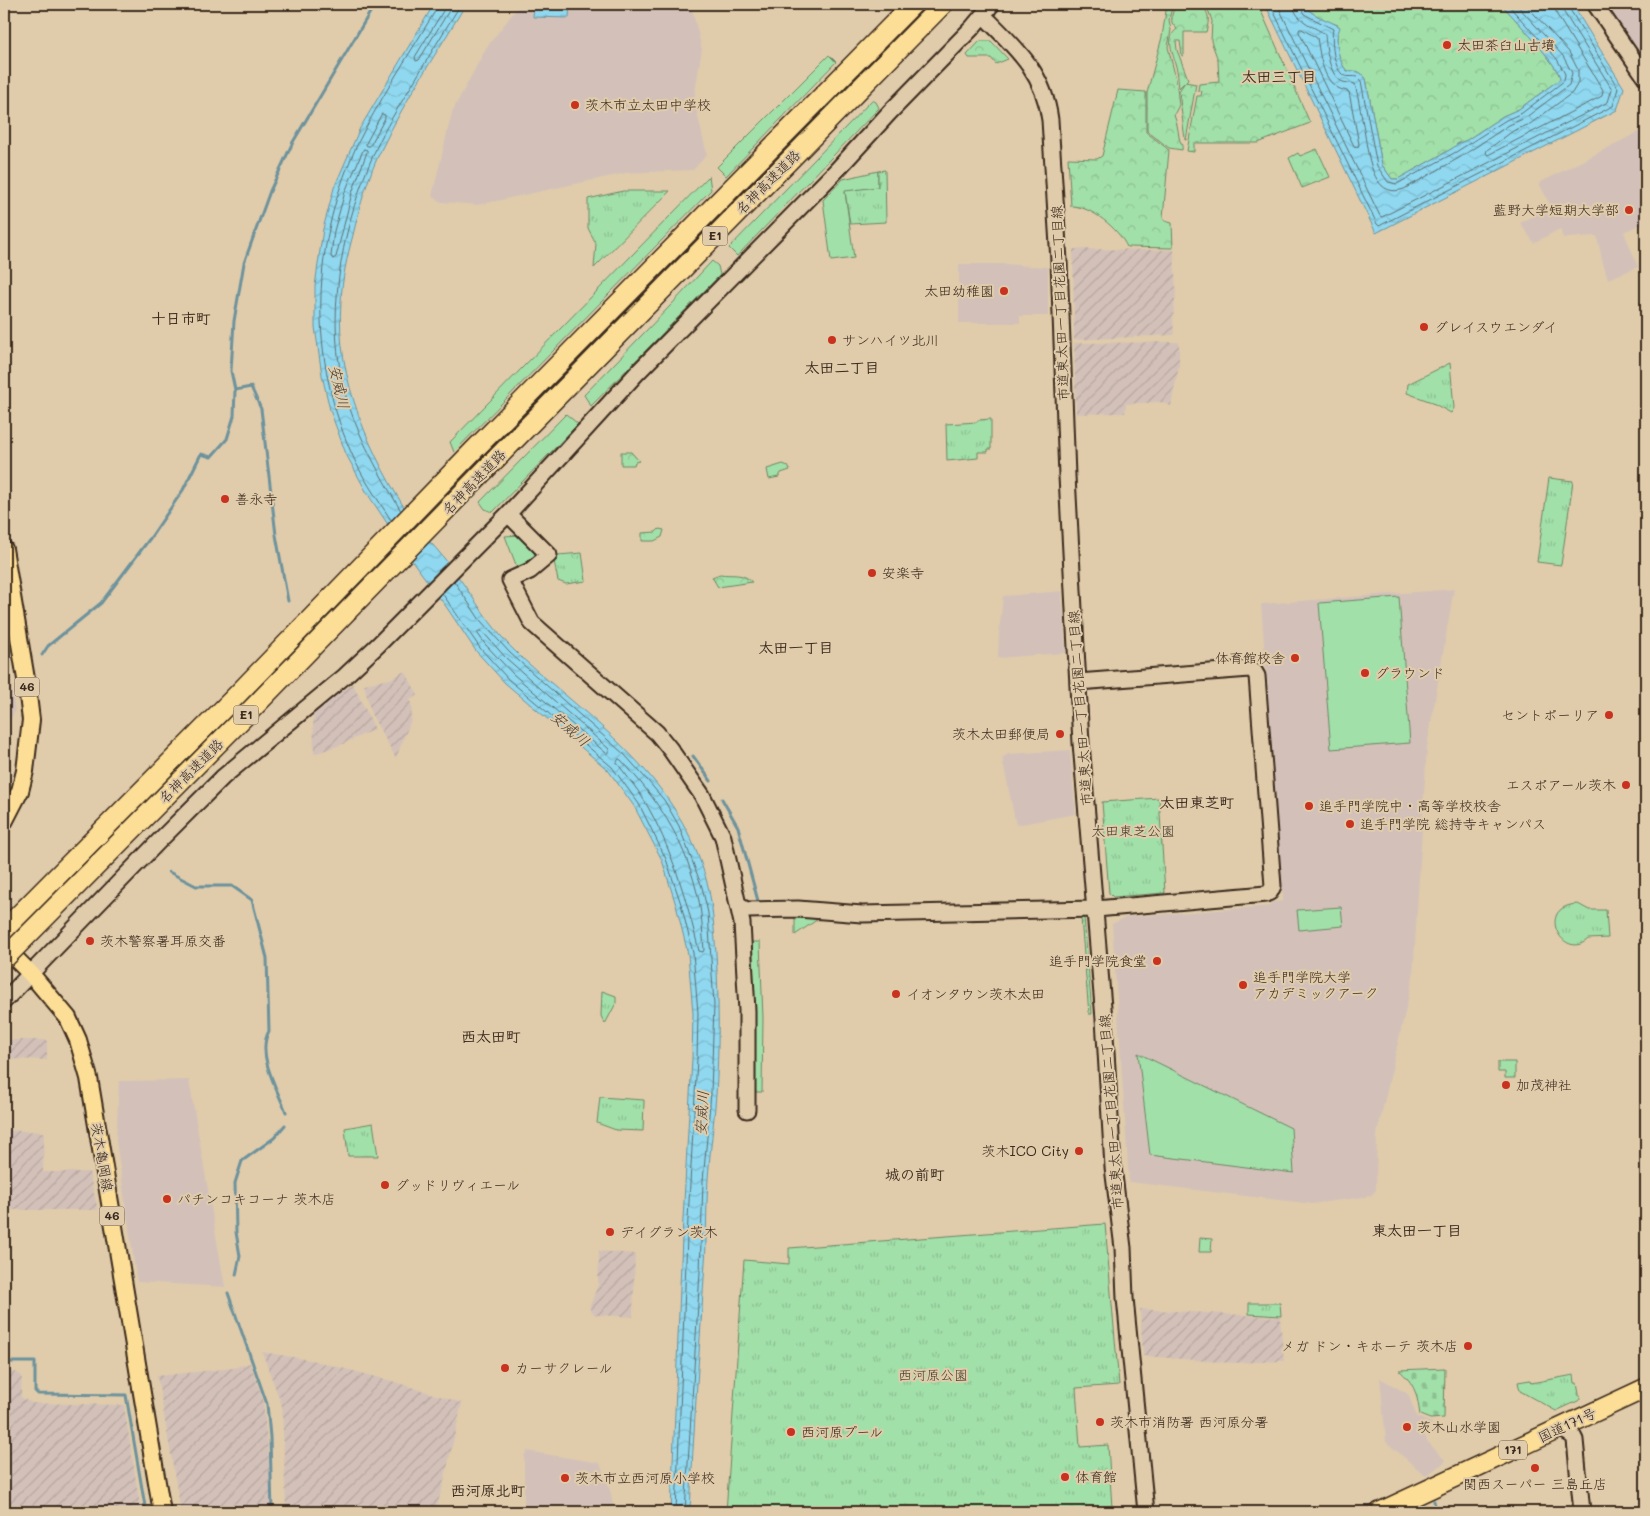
<svg xmlns="http://www.w3.org/2000/svg" width="1650" height="1516" viewBox="0 0 1650 1516" font-family="Mali,'Klee One',sans-serif">
  <style>
    .built { fill: #d3c1b9 }
    .industrial { fill: url(#industrial-furrows) }
    .grass { fill: #a1e0a9; stroke: #6e8564 }
    .forest { fill: url(#forest-crowns); stroke: #6e8564 }
    .cemetery { fill: url(#cemetery-stones); stroke: #6e8564 }
    .park { fill: url(#park-tufts); stroke: #6e8564 }
    .garden { fill: url(#garden-dots); stroke: #6e8564 }
    .water { fill: url(#water-waves); stroke: #6d929c }
    .lines { fill: none; stroke-linecap: round; stroke-linejoin: round }
    .shore { stroke: #5d7072; stroke-width: 1 }
    .stream { stroke: #6d929c; stroke-width: 3 }
    .secondary-casing { stroke: #3b2a1e; stroke-width: 19 }
    .primary-casing { stroke: #3b2a1e; stroke-width: 20 }
    .highway-casing { stroke: #3b2a1e; stroke-width: 22 }
    .secondary { stroke: #e0ccab; stroke-width: 15 }
    .primary { stroke: #fcde96; stroke-width: 16 }
    .highway { stroke: #fcde96; stroke-width: 19 }
    .highway-bridge-casing { stroke: #3b2a1e; stroke-width: 22; stroke-linecap: butt }
    .highway-bridge { stroke: #fcde96; stroke-width: 19 }
    .poi-dot { fill: #c8321e; stroke: #e0ccab; stroke-width: 2 }
    .labels { text-anchor: middle; stroke-width: 4; stroke-linejoin: round; paint-order: stroke }
    .shield { fill: #e0ccab; stroke: #6c5b48; stroke-width: 1 }
    .shield-label { font-size: 12px; font-weight: bold; fill: #3b2a1e }
    .poi-label { font-size: 14px; fill: #3b2a1e; stroke: #e0ccab; text-anchor: start }
    .street-label { font-size: 14px; fill: #3b2a1e; stroke: #e0ccab }
    .park-label { font-size: 14px; fill: #453c2c; stroke: #e0ccab }
    .neighbourhood-label { font-size: 15px; font-weight: bold; fill: #3b2a1e; stroke: #e0ccab }
    .water-label { font-size: 15px; font-style: italic; fill: #433b33; stroke: #e0ccab }
  </style>
  <defs>
    <pattern id="industrial-furrows" width="10" height="10" patternUnits="userSpaceOnUse" patternTransform="scale(1.25)"><rect width="10" height="10" fill="#d3c1b9"/><path d="M-1 1l2-2M0 10L10 0M9 11l2-2" fill="none" stroke="#b6a69f"/></pattern>
    <pattern id="forest-crowns" width="20" height="18" patternUnits="userSpaceOnUse" patternTransform="scale(1.25)"><rect width="20" height="18" fill="#a1e0a9"/><path d="M2 6a3 3 0 1 1 6 0M12 15a3 3 0 1 1 6 0" fill="none" stroke="#8cc091"/></pattern>
    <pattern id="cemetery-stones" width="16" height="16" patternUnits="userSpaceOnUse" patternTransform="scale(1.25)"><rect width="16" height="16" fill="#a1e0a9"/><path d="M2 7V4a2 2 0 0 1 4 0v3zM10 15v-3a2 2 0 0 1 4 0v3z" fill="#8cc091"/></pattern>
    <pattern id="park-tufts" width="24" height="20" patternUnits="userSpaceOnUse" patternTransform="scale(1.25)"><rect width="24" height="20" fill="#a1e0a9"/><path d="M3 7l-1-3M5 7V3M7 7l1-3M15 17l-1-3M17 17v-4M19 17l1-3" fill="none" stroke="#8cc091"/></pattern>
    <pattern id="garden-dots" width="8" height="8" patternUnits="userSpaceOnUse" patternTransform="scale(1.25)"><rect width="8" height="8" fill="#a1e0a9"/><path d="M2 2h.1M6 6h.1" fill="none" stroke="#8cc091" stroke-width="1.8" stroke-linecap="round"/></pattern>
    <pattern id="water-waves" width="16" height="10" patternUnits="userSpaceOnUse" patternTransform="scale(1.25)"><rect width="16" height="10" fill="#8fd8f0"/><path d="M0 5q4-4 8 0t8 0" fill="none" stroke="#7cbacd"/></pattern>
  </defs>
  <rect width="100%" height="100%" fill="#e0ccab"/>
  <filter id="ink" filterUnits="userSpaceOnUse"><feTurbulence type="fractalNoise" baseFrequency=".02" numOctaves="2"/><feDisplacementMap in="SourceGraphic" scale="10" xChannelSelector="R" yChannelSelector="G"/><feConvolveMatrix kernelMatrix="1 2 1 2 8 2 1 2 1" color-interpolation-filters="sRGB"/></filter>
  <g filter="url(#ink)">
    <!-- built -->
    <path class="built" d="M520,4H691L702,49L694,99L707,155L693,170L626,173L478,205L441,202L432,196L452,112L486,48Z
      M1606,4H1646V67Z
      M1646,128V222L1624,232L1638,267L1608,279L1602,260L1597,236L1563,238L1560,229L1534,243L1520,223L1551,207L1539,183Z
      M959,264H1004L1048,267V316H1020V323H959Z
      M1454,589L1427,747L1413,978L1377,1134L1376,1190L1371,1196L1312,1204L1129,1182L1112,924L1126,917L1270,906L1272,902L1283,901L1261,604Z
      M1062,591L1066,653L998,658L999,633L1003,596Z
      M8,666L15,711L4,730V667Z
      M1070,750L1076,814L1016,825L1002,758L1008,754Z
      M189,1080L225,1287L137,1282L116,1141L119,1081Z
      M1380,1378L1408,1394L1417,1417L1432,1423L1426,1430L1425,1436L1427,1441L1446,1461L1426,1476L1386,1442Z
      M527,1451L600,1463L611,1493L614,1512H524V1456Z"/>
    <!-- industrial -->
    <path class="industrial" d="M1073,249L1174,250L1176,293L1173,318L1174,335L1074,340Z
      M1179,342V366L1171,406L1160,402L1126,404L1125,413L1076,414L1074,343Z
      M405,671L418,695L410,700L412,707L411,720L396,758L371,714L364,684L390,679Z
      M353,684L375,729L343,744L314,754L313,710Z
      M4,1040H47V1060L4,1059Z
      M4,1130L44,1132L43,1172H89L98,1210H4Z
      M599,1251L635,1254L633,1317L595,1315L589,1308L598,1285Z
      M1140,1309L1280,1317L1284,1361L1232,1363L1143,1356Z
      M262,1352L311,1360L392,1381L462,1403L443,1486L435,1512H286L282,1406Z
      M250,1363L263,1400L274,1512H181L157,1376L233,1368Z
      M4,1372H16L22,1376L21,1397L32,1403L124,1405L141,1512H4Z"/>
    <!-- grass -->
    <path class="grass" d="M829,55L836,62L726,176L717,167Z
      M872,100L876,102L879,108L737,256L729,248Z
      M878,171V187L845,192L854,258L831,261L823,200L843,179Z
      M709,176L711,190L454,452L450,442Z
      M712,261L718,266L720,275L591,406L584,395L672,304Z
      M566,414L578,424L493,512L485,509L480,502Z
      M519,535L534,552L536,560L518,570L505,536Z
      M1399,597L1410,743L1331,749L1319,603Z
      M1341,907L1343,926L1299,930L1297,910Z
      M795,917L818,919L795,935Z
      M752,942H760L763,1018L762,1092H754V982Z
      M1138,1053L1291,1128L1294,1173L1150,1155Z
      M1498,1062H1515V1078H1505V1072H1498Z"/>
    <!-- forest -->
    <path class="forest" d="M1167,4H1175L1172,7L1169,20L1171,30L1168,47L1176,79L1179,105L1174,115C1177,123 1178,129 1179,137C1180,143 1183,144 1182,150L1169,148L1147,131V93L1162,37Z
      M1180,4C1200,4 1214,7 1206,32H1184V55L1182,56L1180,41H1176L1177,50L1188,79L1179,88C1178,80 1178,71 1175,63C1173,52 1165,38 1177,29L1172,23C1171,15 1173,7 1180,4Z
      M1201,4H1258L1310,123L1258,143H1194V152L1187,151L1197,96H1201L1202,91L1198,90L1199,84L1219,82L1218,60L1211,41L1212,21L1209,12Z
      M1303,4H1501C1512,16 1560,66 1560,79L1519,109L1503,116L1467,140L1457,144L1453,148L1398,179H1392L1382,165L1366,79C1361,71 1356,71 1347,71C1336,60 1336,40 1338,25C1326,21 1311,15 1303,4Z
      M980,41H991L1008,59L996,64L991,58H969L967,55Z
      M1185,82L1196,84L1186,140H1185L1179,91Z
      M1118,90L1146,92V132L1169,150L1163,218L1165,221L1172,223L1173,248L1127,247C1119,229 1091,206 1071,206L1068,158L1097,159L1102,156Z
      M1317,149L1330,177L1302,188L1289,158L1298,153L1300,156Z
      M621,452H631L639,461L635,462L634,465H621Z
      M783,464L788,466L790,470L781,473L779,477L769,479L767,469Z
      M659,529L664,530L662,537L654,541H642V533L656,532Z
      M720,574C732,576 743,572 752,582L718,587L712,577Z"/>
    <!-- cemetery -->
    <path class="cemetery" d="M1445,1368L1444,1418L1430,1419L1420,1415C1417,1394 1415,1384 1399,1370Z"/>
    <!-- park -->
    <path class="park" d="M885,170L886,222L850,224L845,191L878,187V171Z
      M623,191H670L594,268L596,244L588,228V199Z
      M1450,363L1454,408L1451,413L1429,401L1407,393L1408,384Z
      M991,419V449H988V452H978V458L947,461L946,424L977,422L978,420Z
      M1549,478L1573,481L1561,565L1537,562Z
      M582,553L586,581L566,584L558,581L554,561L558,555Z
      M1159,798L1165,893L1113,897L1109,893L1102,802Z
      M1578,904L1589,910H1606L1608,938L1588,939C1564,963 1533,906 1578,904Z
      M602,991L616,996V1003L605,1024L601,1016Z
      M600,1097L644,1100L643,1131L616,1130L597,1123Z
      M373,1123L378,1156H348L345,1128Z
      M1105,1224L1119,1385L1076,1388L1080,1447L1108,1445L1112,1508L1067,1510V1512H726L744,1260L789,1264V1248Z
      M1200,1238L1212,1239L1211,1252H1199Z
      M1249,1303H1280L1281,1316L1249,1314Z
      M1574,1375L1575,1383H1577L1580,1400L1556,1411L1520,1391L1518,1382L1530,1380L1531,1383Z"/>
    <!-- garden -->
    <path class="garden" d="M1084,917L1092,1014H1089L1081,918Z"/>
    <!-- water -->
    <path class="water" d="M434,4H466C438,51 406,98 382,148C368,176 360,205 353,235C347,257 342,279 341,301C335,379 371,456 412,520C421,534 434,545 444,558C471,591 489,628 521,657C599,726 680,779 708,886C713,908 714,930 716,953C719,1000 719,1048 716,1095C714,1123 710,1150 708,1178C706,1211 707,1245 704,1278C699,1356 693,1434 690,1512H671L682,1237L692,1059L693,1013L688,954L676,905L662,860L634,806L608,770L505,683L476,651L445,605L413,562L367,493L346,454L330,410L322,375L315,327V286L323,229L334,188L360,128Z
      M534,4H570L569,18L533,17Z
      M1265,4H1303C1312,17 1328,19 1340,27C1339,31 1337,34 1337,39C1337,49 1340,64 1347,71C1356,71 1361,71 1366,79L1382,165L1392,179H1398L1453,148L1457,144L1467,140L1503,116L1519,109L1560,79C1560,66 1512,16 1501,4H1572L1624,88L1617,110L1376,233Z"/>
    <g class="lines">
      <!-- shore -->
      <path class="shore" d="M444,4L443,11L415,57L416,61L419,60L453,4
        M1270,4L1377,224L1379,226L1613,106L1618,88L1569,8L1568,4
        M1277,4L1380,216L1382,217L1608,102L1612,89L1563,11L1562,4
        M1293,4C1294,20 1313,26 1325,34C1326,47 1329,77 1343,82C1347,83 1352,83 1355,84C1359,99 1361,115 1364,130C1368,150 1371,201 1404,189L1459,158L1509,125L1525,118L1569,85L1572,73L1563,56L1516,4
        M1299,4L1304,14L1333,29C1331,39 1333,71 1345,76C1348,77 1354,76 1357,77L1361,81L1377,166L1388,182L1397,184L1456,152L1506,120L1522,113L1564,81L1565,74L1557,59L1507,4
        M1525,4L1569,52L1578,70V83L1572,93L1530,124L1513,131L1487,150L1486,153L1488,155L1602,96L1603,90L1557,15L1554,4
        M1300,29H1302L1317,38C1320,54 1322,79 1338,88C1341,90 1346,90 1349,92L1359,144L1358,147L1354,146L1299,32Z
        M382,114L385,115V118L370,146H367L366,144Z
        M364,149L367,150V152L352,193L336,257L333,259L331,256L334,231L345,192Z
        M401,511C378,471 351,425 342,380C326,305 344,220 375,151C385,128 399,106 412,85C428,58 444,31 461,4
        M391,520C377,498 361,476 351,452C305,348 313,228 365,129C387,88 413,48 437,8L438,4
        M454,581L480,620L510,653L625,755L648,781L664,800L679,826L702,887L708,913L714,1005L711,1093L703,1181L700,1272L685,1512
        M442,593L480,648L508,679L612,767L639,804L666,859L681,904L693,953L698,1013L697,1059L687,1237L676,1512
        M479,631H482L506,658L609,749V753H606L513,674L485,644L478,634Z
        M619,759L621,760C657,799 683,837 696,889C702,908 702,929 704,950L703,952L699,951C686,898 672,848 644,800C636,787 626,775 617,763Z"/>
      <!-- stream -->
      <path class="stream" d="M235,390L251,387L261,409L276,535L288,601
        M42,655L48,646L101,603L151,537L183,490L201,454L211,457L227,439L234,416L235,390L231,371L234,321L244,263L270,191L293,142L375,4
        M693,756L711,781
        M722,799L738,827L758,901
        M169,872L196,886H232L252,900L267,958L269,1031C256,1054 277,1089 286,1112
        M236,1275L240,1256L236,1232L235,1183L242,1161L274,1138L285,1125
        M228,1293L267,1404L270,1437L272,1512
        M4,1362H35V1391L38,1394L126,1395L146,1512
        M1434,1501L1436,1512
        M948,1512H964"/>
      <!-- secondary casing -->
      <g class="secondary-casing">
        <path id="secondary" d="M1595,4L1646,78
          M983,15C1015,47 1044,72 1050,120L1059,261L1067,476L1081,743L1104,1019L1113,1167L1123,1248L1125,1298L1146,1512
          M508,514L549,555L530,571L510,580L532,623L657,733L670,749L702,795L723,837L742,923L747,1011V1110
          M739,904L742,908L748,910L798,909L862,914L1096,909L1266,894L1270,892L1273,886L1257,676L1254,671L1250,669L1078,682
          M4,1001L159,841L223,777L345,676L378,645L508,514L637,373L835,172L890,112L972,28L992,4
          M1560,1428L1573,1436L1575,1440L1582,1512"/>
      </g>
      <!-- primary casing -->
      <g class="primary-casing">
        <path id="primary" d="M4,549L26,679L31,720L25,771L20,791L4,822
          M4,947L31,974L68,1018L78,1040L89,1078L162,1512"/>
      </g>
      <!-- highway casing -->
      <g class="highway-casing">
        <path id="highway" d="M486,469L943,4
          M4,930L232,700L475,449L913,4
          M1380,1512L1646,1388"/>
      </g>
      <!-- secondary -->
      <use href="#secondary" class="secondary"/>
      <!-- primary -->
      <use href="#primary" class="primary"/>
      <!-- highway -->
      <use href="#highway" class="highway"/>
      <!-- highway-bridge casing -->
      <g class="highway-bridge-casing">
        <path id="highway-bridge" d="M4,959L247,714L486,469"/>
      </g>
      <!-- highway-bridge -->
      <use href="#highway-bridge" class="highway-bridge"/>
    </g>
  </g>
  <!-- markers -->
  <g class="poi-dot">
    <circle cx="1447" cy="45" r="5"/>
    <circle cx="575" cy="105" r="5"/>
    <circle cx="1629" cy="210" r="5"/>
    <circle cx="1004" cy="291" r="5"/>
    <circle cx="1424" cy="327" r="5"/>
    <circle cx="832" cy="340" r="5"/>
    <circle cx="225" cy="499" r="5"/>
    <circle cx="872" cy="573" r="5"/>
    <circle cx="1295" cy="658" r="5"/>
    <circle cx="1365" cy="673" r="5"/>
    <circle cx="1609" cy="715" r="5"/>
    <circle cx="1060" cy="734" r="5"/>
    <circle cx="1626" cy="785" r="5"/>
    <circle cx="1309" cy="806" r="5"/>
    <circle cx="1350" cy="824" r="5"/>
    <circle cx="90" cy="941" r="5"/>
    <circle cx="1157" cy="961" r="5"/>
    <circle cx="1243" cy="985" r="5"/>
    <circle cx="896" cy="994" r="5"/>
    <circle cx="1506" cy="1085" r="5"/>
    <circle cx="1079" cy="1151" r="5"/>
    <circle cx="385" cy="1185" r="5"/>
    <circle cx="167" cy="1199" r="5"/>
    <circle cx="610" cy="1232" r="5"/>
    <circle cx="1468" cy="1346" r="5"/>
    <circle cx="505" cy="1368" r="5"/>
    <circle cx="1100" cy="1422" r="5"/>
    <circle cx="1407" cy="1427" r="5"/>
    <circle cx="791" cy="1432" r="5"/>
    <circle cx="1535" cy="1468" r="5"/>
    <circle cx="1065" cy="1477" r="5"/>
    <circle cx="565" cy="1478" r="5"/>
  </g>
  <g class="labels">
    <!-- shield labels -->
    <g class="shield">
      <rect x="702.5" y="226.5" width="25" height="19" rx="4"/>
      <rect x="14.5" y="677.5" width="25" height="19" rx="4"/>
      <rect x="233.5" y="705.5" width="25" height="19" rx="4"/>
      <rect x="99.5" y="1206.5" width="25" height="19" rx="4"/>
      <rect x="1499" y="1440.5" width="28" height="19" rx="4"/>
    </g>
    <g class="shield-label">
      <text x="715" y="240">E1</text>
      <text x="27" y="691">46</text>
      <text x="246" y="719">E1</text>
      <text x="112" y="1220">46</text>
      <text x="1513" y="1454">171</text>
    </g>
    <!-- poi labels -->
    <g class="poi-label">
      <text x="1457" y="50">太田茶臼山古墳</text>
      <text x="585" y="110">茨木市立太田中学校</text>
      <text x="1619" y="215" text-anchor="end">藍野大学短期大学部</text>
      <text x="994" y="296" text-anchor="end">太田幼稚園</text>
      <text x="1434" y="332">グレイスウエンダイ</text>
      <text x="842" y="345">サンハイツ北川</text>
      <text x="235" y="504">善永寺</text>
      <text x="882" y="578">安楽寺</text>
      <text x="1285" y="663" text-anchor="end">体育館校舎</text>
      <text x="1375" y="678">グラウンド</text>
      <text x="1599" y="720" text-anchor="end">セントポーリア</text>
      <text x="1050" y="739" text-anchor="end">茨木太田郵便局</text>
      <text x="1616" y="790" text-anchor="end">エスポアール茨木</text>
      <text x="1319" y="811">追手門学院中・高等学校校舎</text>
      <text x="1360" y="829">追手門学院 総持寺キャンパス</text>
      <text x="100" y="946">茨木警察署耳原交番</text>
      <text x="1147" y="966" text-anchor="end">追手門学院食堂</text>
      <text x="1253" y="982">追手門学院大学<tspan x="1253" dy="16">アカデミックアーク</tspan></text>
      <text x="906" y="999">イオンタウン茨木太田</text>
      <text x="1516" y="1090">加茂神社</text>
      <text x="1069" y="1156" text-anchor="end">茨木ICO City</text>
      <text x="395" y="1190">グッドリヴィエール</text>
      <text x="177" y="1204">パチンコキコーナ 茨木店</text>
      <text x="620" y="1237">デイグラン茨木</text>
      <text x="1458" y="1351" text-anchor="end">メガ ドン・キホーテ 茨木店</text>
      <text x="515" y="1373">カーサクレール</text>
      <text x="1110" y="1427">茨木市消防署 西河原分署</text>
      <text x="1417" y="1432">茨木山水学園</text>
      <text x="801" y="1437">西河原プール</text>
      <text x="1075" y="1482">体育館</text>
      <text x="575" y="1483">茨木市立西河原小学校</text>
      <text x="1535" y="1489" text-anchor="middle">関西スーパー 三島丘店</text>
    </g>
    <!-- street labels -->
    <g class="street-label">
      <text transform="translate(768 182) rotate(-45)" y="5">名神高速道路</text>
      <text transform="translate(1060 303) rotate(-92)" y="5">市道東太田一丁目花園二丁目線</text>
      <text transform="translate(474 482) rotate(-46)" y="5">名神高速道路</text>
      <text transform="translate(1080 708) rotate(-94)" y="5">市道東太田一丁目花園二丁目線</text>
      <text transform="translate(191 771) rotate(-45)" y="5">名神高速道路</text>
      <text transform="translate(1111 1112) rotate(-94)" y="5">市道東太田一丁目花園二丁目線</text>
      <text transform="translate(102 1157) rotate(80)" y="5">茨木亀岡線</text>
      <text transform="translate(1567 1425) rotate(-25)" y="5">国道171号</text>
    </g>
    <!-- park labels -->
    <g class="park-label">
      <text x="1133" y="836">太田東芝公園</text>
      <text x="933" y="1380">西河原公園</text>
    </g>
    <!-- neighbourhood labels -->
    <g class="neighbourhood-label">
      <text x="1279" y="82">太田三丁目</text>
      <text x="181" y="324">十日市町</text>
      <text x="842" y="373">太田二丁目</text>
      <text x="796" y="653">太田一丁目</text>
      <text x="1197" y="808">太田東芝町</text>
      <text x="491" y="1042">西太田町</text>
      <text x="915" y="1180">城の前町</text>
      <text x="1417" y="1236">東太田一丁目</text>
      <text x="488" y="1496">西河原北町</text>
    </g>
    <!-- water labels -->
    <g class="water-label">
      <text transform="translate(339 387) rotate(77)" y="5">安威川</text>
      <text transform="translate(570 729) rotate(41)" y="5">安威川</text>
      <text transform="translate(702 1113) rotate(-87)" y="5">安威川</text>
    </g>
  </g>
  <!-- margin -->
  <rect width="1650" height="1516" fill="none" stroke="#e0ccab" stroke-width="20"/>
  <rect x="10" y="10" width="1630" height="1496" fill="none" stroke="#3b2a1e" stroke-width="2" filter="url(#ink)"/>
</svg>
